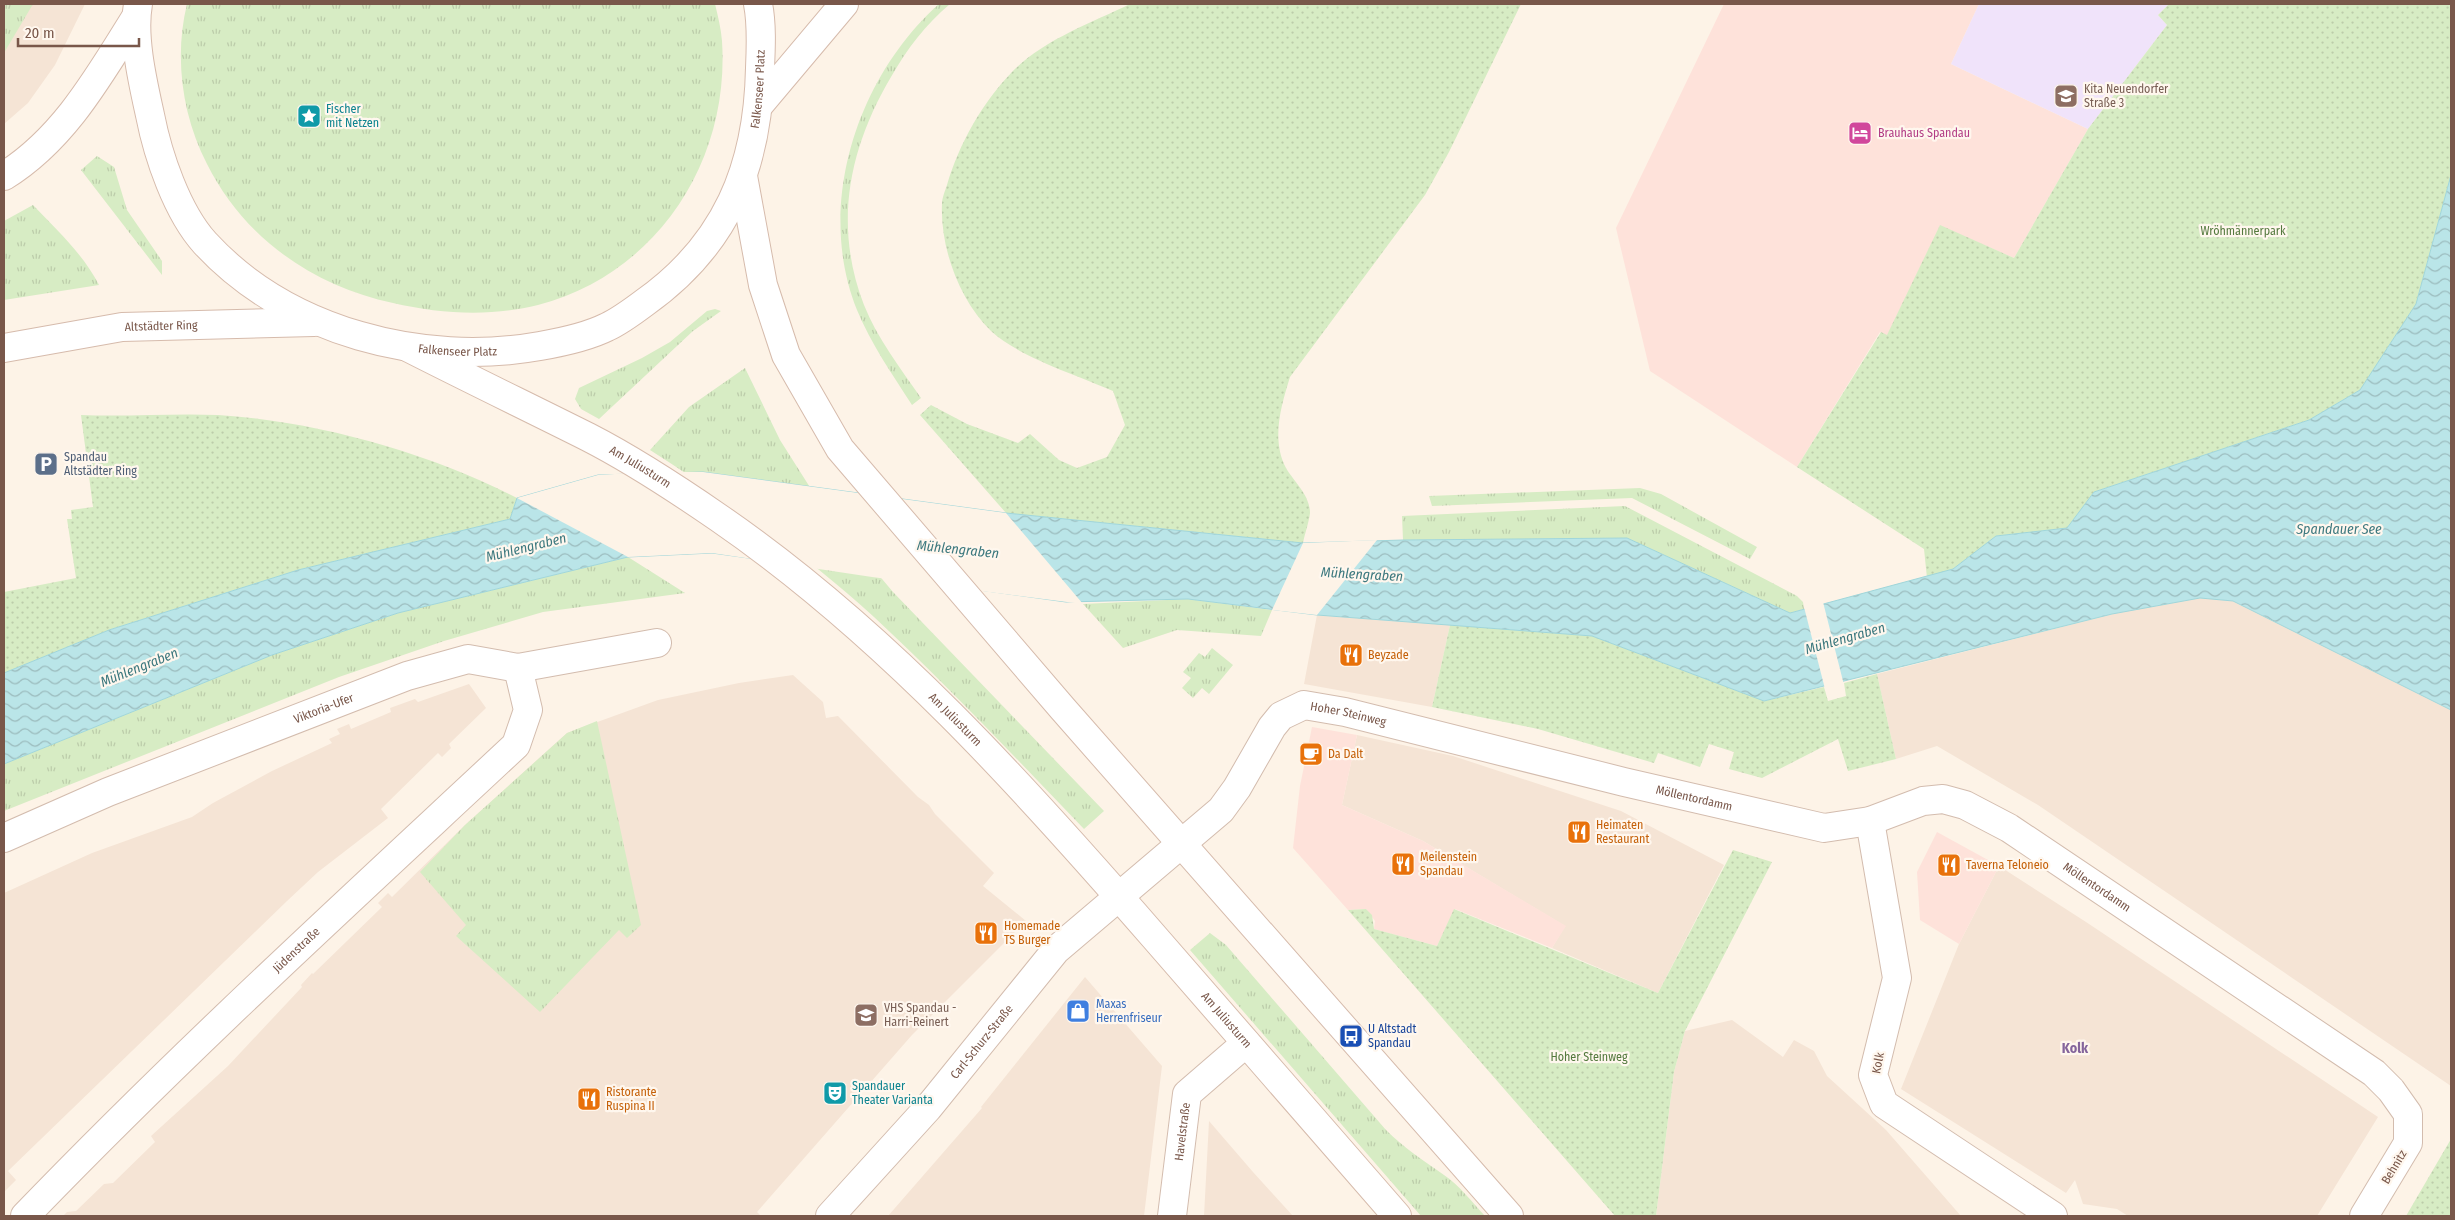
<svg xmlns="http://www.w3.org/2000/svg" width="2455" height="1220" viewBox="0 0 2455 1220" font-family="'Fira Sans Condensed',sans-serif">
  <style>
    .residential { fill: #f5e4d5 }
    .commercial { fill: #fee2da }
    .education { fill: #f0e3fa }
    .grass { fill: url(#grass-tufts) }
    .park { fill: url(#park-dots) }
    .water { fill: url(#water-waves); stroke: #a0d6da }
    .pier { fill: #fdf3e7 }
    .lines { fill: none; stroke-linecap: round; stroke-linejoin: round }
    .street-casing { stroke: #d3bcae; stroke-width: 30 }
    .secondary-casing { stroke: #d6bbac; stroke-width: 30 }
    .street { stroke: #fff; stroke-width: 28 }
    .secondary { stroke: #fff; stroke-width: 28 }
    .labels { text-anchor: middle; stroke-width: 4.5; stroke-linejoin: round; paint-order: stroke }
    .street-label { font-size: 12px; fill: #79574a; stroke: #fff7ee }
    .education-label { font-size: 12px; fill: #785e54; stroke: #fff7ee; text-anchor: start }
    .culture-label { font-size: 12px; fill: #0d838f; stroke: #fff7ee; text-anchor: start }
    .hotel-label { font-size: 12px; fill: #b23c85; stroke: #fff7ee; text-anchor: start }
    .park-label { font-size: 12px; fill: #54793e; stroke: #fff7ee }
    .service-label { font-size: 12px; fill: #4e5e75; stroke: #fff7ee; text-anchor: start }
    .food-label { font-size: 12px; fill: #c56008; stroke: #fff7ee; text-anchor: start }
    .shop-label { font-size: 12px; fill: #366cbe; stroke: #fff7ee; text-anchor: start }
    .transit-label { font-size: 12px; fill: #164399; stroke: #fff7ee; text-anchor: start }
    .water-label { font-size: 14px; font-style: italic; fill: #3c787e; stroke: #fff7ee }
    .neighbourhood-label { font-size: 14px; font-weight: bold; fill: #85659c; stroke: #fff7ee }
  </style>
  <defs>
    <pattern id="grass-tufts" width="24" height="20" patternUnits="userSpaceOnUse" patternTransform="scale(1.25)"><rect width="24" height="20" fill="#d7ecc4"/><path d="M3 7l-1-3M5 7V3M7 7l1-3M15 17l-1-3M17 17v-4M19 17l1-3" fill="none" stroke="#bcccaa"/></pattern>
    <pattern id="park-dots" width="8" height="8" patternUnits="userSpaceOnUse" patternTransform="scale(1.25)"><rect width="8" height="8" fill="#d7ecc4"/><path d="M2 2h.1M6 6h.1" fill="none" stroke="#bcccaa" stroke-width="1.8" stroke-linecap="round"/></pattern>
    <pattern id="water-waves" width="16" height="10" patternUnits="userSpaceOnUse" patternTransform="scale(1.25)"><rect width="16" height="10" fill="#bae5e8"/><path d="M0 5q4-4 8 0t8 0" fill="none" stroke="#9cbcbe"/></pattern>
  </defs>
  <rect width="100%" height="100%" fill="#fdf3e7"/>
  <!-- residential -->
  <path class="residential" d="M4,4H85L55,65L28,103L4,124Z
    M2200,598L2233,601L2451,710V1086L2038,805L1937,746L1896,759L1877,674L2112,614Z
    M1317,615L1450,625L1432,707L1304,684Z
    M793,675L823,702L826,718L838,716L918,797L929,805L935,814L994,873L983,886L1026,921L912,1035L757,1212L761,1216H63L67,1212L76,1211L104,1184L113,1183L155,1142L151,1136L228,1066L302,987L301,985L312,973L313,974L382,907L378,903L388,893L392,897L465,825L567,733L658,700L739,683Z
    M469,684L486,708L449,744L451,748L442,757L438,753L381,809L388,818L318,872L287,901L8,1171L16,1180L4,1192V893L92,853L192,817L213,803L272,771L332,743L329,739L340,734L337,729L349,724L351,729L391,712L390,708L415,699L418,702Z
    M1357,735L1453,756L1621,811L1724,865L1658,993L1552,948L1565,926L1423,841L1342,805Z
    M1999,866L2086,922L2378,1117L2317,1216H2128L2117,1209L2083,1204L2075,1180L2066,1193L1901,1089L1959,944Z
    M1085,977L1162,1066L1144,1216H888L982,1108L981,1107Z
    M1732,1020L1783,1057L1794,1040L1814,1051L1827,1076L1886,1130L1961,1216H1656L1674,1072L1685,1031Z
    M1209,1121L1253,1172L1293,1216H1204Z"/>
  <!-- commercial -->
  <path class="commercial" d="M1724,4H1979L1951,64L2088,129L2014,258L1940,226L1887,336L1880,332L1797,467L1650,371L1616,228Z
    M1312,727L1357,735L1342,805L1423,841L1566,926L1552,948L1455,909L1437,946L1374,929L1375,921L1366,909L1348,910L1293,848L1300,786Z
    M1937,832L1999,866L1959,944L1920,920L1917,872Z"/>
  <!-- education -->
  <path class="education" d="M1979,4H2169L2158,15L2167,25L2088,129L1951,64Z"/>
  <!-- grass -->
  <path class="grass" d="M4,4H33L4,53Z
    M187,4H715C718,16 721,29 722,41C730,161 657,274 538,305C490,317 441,314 393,303C313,286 244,238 207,164C182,116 174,57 187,4Z
    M939,4H950C926,24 907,49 891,77C849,148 833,225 864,305C877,338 901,369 921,398L912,405C892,374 871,344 857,310C815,206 857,77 939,4Z
    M97,156L114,167L127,210L162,261V275L81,170Z
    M33,205C57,230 83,254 99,285L4,300V221Z
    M715,309L721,311L693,331L599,419L581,409L575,399L579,388L642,358L670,342L707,311Z
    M745,368L780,440L825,511L893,592L1104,811L1084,829C1015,757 947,685 874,617C806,555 728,500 650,450L689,407Z
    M1640,488L1661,494L1757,547L1750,559L1632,498L1432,506L1429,496Z
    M1625,506L1797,596L1803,602L1804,609L1790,613L1627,538L1403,540L1402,516Z
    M628,557L685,593L543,612L444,641L339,677L4,811V764L272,655L398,613Z
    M1188,599L1272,610L1261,636L1177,630L1123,648L1083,604Z
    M1212,648L1233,665L1209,694L1202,688L1193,698L1182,688L1191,678L1183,672L1199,653L1205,657Z
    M597,721L641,925L627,938L619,930L540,1012L456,936L466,925L420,872L465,825L567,733Z
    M1210,933L1226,945L1386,1130C1404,1148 1423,1160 1444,1175C1460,1186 1472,1202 1485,1216H1421L1190,950Z"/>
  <!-- park -->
  <path class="park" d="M1130,4H1521L1449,152L1425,195L1290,377C1281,406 1271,440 1286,468C1294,482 1310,495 1310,513C1309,522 1305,533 1303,543L1006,513L920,415L931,405L967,424L1018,443L1030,434L1059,460L1077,468L1107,457L1125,425L1113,391C1077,375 1019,357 991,331C959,300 940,247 942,204C942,198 945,191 947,185C959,144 982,103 1012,72C1043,40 1091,23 1130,4Z
    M2169,4H2451V175L2416,304L2360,390L2309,420L2094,492L2067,528L1996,536L1953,569L1927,578L1924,549L1797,467L1881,332L1887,335L1940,225L2014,258L2088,129L2167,25L2158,15Z
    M81,415C127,417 172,413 218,415C316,421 430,453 517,498L510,519L298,570L109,630L4,673V592L76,578L67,519H72L71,510L93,507Z
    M1450,625L1592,636L1764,701L1824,687L1828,701L1846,696L1844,683L1877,674L1896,759L1848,771L1838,739L1762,778L1729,769L1734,752L1709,744L1700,767L1658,753L1654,763L1538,729L1432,707Z
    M1733,850L1772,862L1685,1031L1674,1072L1656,1216H1615L1348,910L1366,909L1372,915L1374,929L1437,946L1454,909L1658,993Z
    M2451,1139V1216H2406Z"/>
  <!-- water -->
  <path class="water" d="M2451,175V710L2233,601L2200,598L2112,614L1764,701L1592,636L1317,615L1188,599L1066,602L712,553L628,557L398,613L272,655L4,764V673L109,630L298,570L510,519L517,498L598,475L703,472L1006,513L1303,543L1403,540L1627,538L1790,613L1953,569L1996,536L2067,528L2094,492L2309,420L2360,390L2416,304Z"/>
  <!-- pier -->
  <path class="pier" d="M648,472H703L1006,513L1083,604L872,577L712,553L628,557L517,498L598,475Z
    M1377,540L1317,615L1272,610L1303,543Z
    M1823,602L1844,685L1825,689L1804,607Z"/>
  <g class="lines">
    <!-- street casing -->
    <g class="street-casing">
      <g id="street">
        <path d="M1870,821L1897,978L1873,1075L1884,1104L2053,1216"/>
        <path id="s1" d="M4,838L108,792L407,676L468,659L518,668L657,643"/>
        <path id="s2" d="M25,1216C182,1053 350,900 516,745L528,710L518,668"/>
        <path id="s3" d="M830,1216L928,1108L1056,950L1221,810L1237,788L1272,727L1281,716L1304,705L1345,712L1624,782L1824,828L1870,821L1923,801L1943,799L1965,805L2009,828L2374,1073L2391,1090L2408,1114V1143L2364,1216"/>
        <path id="s4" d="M1172,1216L1187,1094L1246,1043"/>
      </g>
    </g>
    <!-- secondary casing -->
    <g class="secondary-casing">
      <g id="secondary">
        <path id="s5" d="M138,4C132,37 143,83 150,115C158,156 177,212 205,243C287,332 423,367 540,346C563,342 587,337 607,327C620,321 632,312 644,303C726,245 758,168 760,68C761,47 762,24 758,4"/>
        <path d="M759,105L844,4"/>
        <path d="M4,176C64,139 99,76 136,17"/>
        <path d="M743,176L763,285L786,355L840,449L1063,709L1509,1216"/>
        <path id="s6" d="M4,348L122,327L314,322"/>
        <path id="s7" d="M409,348C468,378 528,407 588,437C633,460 677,489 719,518C886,633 1024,787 1156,939C1236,1031 1317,1124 1397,1216"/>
      </g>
    </g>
    <!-- street -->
    <use href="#street" class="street"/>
    <!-- secondary -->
    <use href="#secondary" class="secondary"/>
  </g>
  <!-- icons -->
  <defs>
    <g id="school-square" transform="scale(1.25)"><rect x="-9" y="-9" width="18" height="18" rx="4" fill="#8d6e63" stroke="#fff7ee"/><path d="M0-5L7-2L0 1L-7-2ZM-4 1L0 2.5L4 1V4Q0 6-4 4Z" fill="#fff"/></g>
    <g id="sight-square" transform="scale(1.25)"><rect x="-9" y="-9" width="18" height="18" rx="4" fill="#0f9aa8" stroke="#fff7ee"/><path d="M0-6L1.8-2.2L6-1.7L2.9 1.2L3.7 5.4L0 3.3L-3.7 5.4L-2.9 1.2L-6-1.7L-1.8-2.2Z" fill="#fff"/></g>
    <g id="hotel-square" transform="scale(1.25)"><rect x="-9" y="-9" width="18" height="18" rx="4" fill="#d1479c" stroke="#fff7ee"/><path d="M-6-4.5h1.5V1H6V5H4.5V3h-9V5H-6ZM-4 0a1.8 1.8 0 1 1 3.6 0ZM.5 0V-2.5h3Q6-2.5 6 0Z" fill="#fff"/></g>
    <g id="parking-square" transform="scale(1.25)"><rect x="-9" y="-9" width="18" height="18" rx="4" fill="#5c6f8a" stroke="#fff7ee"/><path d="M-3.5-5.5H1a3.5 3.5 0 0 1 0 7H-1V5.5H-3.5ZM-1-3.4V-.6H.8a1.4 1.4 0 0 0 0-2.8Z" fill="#fff"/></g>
    <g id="restaurant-square" transform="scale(1.25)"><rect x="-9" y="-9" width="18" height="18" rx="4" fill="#e8710a" stroke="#fff7ee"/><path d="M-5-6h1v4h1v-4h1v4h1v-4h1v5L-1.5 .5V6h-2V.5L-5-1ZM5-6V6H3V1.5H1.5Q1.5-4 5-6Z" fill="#fff"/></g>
    <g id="cafe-square" transform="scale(1.25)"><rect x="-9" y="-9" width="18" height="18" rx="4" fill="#e8710a" stroke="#fff7ee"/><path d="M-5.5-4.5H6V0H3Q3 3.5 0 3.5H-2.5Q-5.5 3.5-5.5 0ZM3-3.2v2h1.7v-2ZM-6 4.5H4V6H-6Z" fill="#fff"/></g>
    <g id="shop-square" transform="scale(1.25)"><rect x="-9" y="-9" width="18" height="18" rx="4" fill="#3f7fe0" stroke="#fff7ee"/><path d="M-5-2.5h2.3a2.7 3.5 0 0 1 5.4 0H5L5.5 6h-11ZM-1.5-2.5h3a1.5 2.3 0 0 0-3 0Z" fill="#fff"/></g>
    <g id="bus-square" transform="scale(1.25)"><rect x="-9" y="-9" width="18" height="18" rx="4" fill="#1a4fb4" stroke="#fff7ee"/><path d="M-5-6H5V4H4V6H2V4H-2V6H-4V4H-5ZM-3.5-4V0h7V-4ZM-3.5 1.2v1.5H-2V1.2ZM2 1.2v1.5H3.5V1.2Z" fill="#fff"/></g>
    <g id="theatre-square" transform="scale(1.25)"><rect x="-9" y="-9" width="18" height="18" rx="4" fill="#0f9aa8" stroke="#fff7ee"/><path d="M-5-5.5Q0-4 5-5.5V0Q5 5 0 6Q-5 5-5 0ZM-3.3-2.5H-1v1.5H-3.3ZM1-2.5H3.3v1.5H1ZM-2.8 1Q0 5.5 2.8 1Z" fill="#fff"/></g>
  </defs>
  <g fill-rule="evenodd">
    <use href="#school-square" x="2066" y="96"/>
    <use href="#sight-square" x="309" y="116"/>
    <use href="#hotel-square" x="1860" y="133"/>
    <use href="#parking-square" x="46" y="464"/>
    <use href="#restaurant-square" x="1351" y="655"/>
    <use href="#cafe-square" x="1311" y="754"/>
    <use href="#restaurant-square" x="1579" y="832"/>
    <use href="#restaurant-square" x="1403" y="864"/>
    <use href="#restaurant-square" x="1949" y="865"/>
    <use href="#restaurant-square" x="986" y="933"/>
    <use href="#shop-square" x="1078" y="1011"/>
    <use href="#school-square" x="866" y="1015"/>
    <use href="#bus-square" x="1351" y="1036"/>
    <use href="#theatre-square" x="835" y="1093"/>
    <use href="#restaurant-square" x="589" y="1099"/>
  </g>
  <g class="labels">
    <!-- street labels -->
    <g class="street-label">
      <text dy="4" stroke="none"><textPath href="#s5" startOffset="984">Falkenseer Platz</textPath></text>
      <text dy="4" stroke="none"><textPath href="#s6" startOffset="159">Altstädter Ring</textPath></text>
      <text dy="4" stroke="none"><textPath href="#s5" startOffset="535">Falkenseer Platz</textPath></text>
      <text dy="4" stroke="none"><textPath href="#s7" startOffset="260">Am Juliusturm</textPath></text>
      <text dy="4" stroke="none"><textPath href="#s1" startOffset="345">Viktoria-Ufer</textPath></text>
      <text dy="4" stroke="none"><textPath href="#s3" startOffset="748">Hoher Steinweg</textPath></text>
      <text dy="4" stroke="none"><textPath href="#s7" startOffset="665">Am Juliusturm</textPath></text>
      <text dy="4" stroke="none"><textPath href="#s3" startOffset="1104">Möllentordamm</textPath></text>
      <text dy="4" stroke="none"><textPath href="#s3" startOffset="1539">Möllentordamm</textPath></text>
      <text dy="4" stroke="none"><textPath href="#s2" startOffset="380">Jüdenstraße</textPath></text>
      <text dy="4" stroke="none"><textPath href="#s7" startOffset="1070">Am Juliusturm</textPath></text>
      <text dy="4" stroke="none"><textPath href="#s3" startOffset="231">Carl-Schurz-Straße</textPath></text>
      <text transform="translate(1878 1063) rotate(-79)" y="4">Kolk</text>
      <text dy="4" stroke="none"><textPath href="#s4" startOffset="85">Havelstraße</textPath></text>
      <text transform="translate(2394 1167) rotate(-59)" y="4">Behnitz</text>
    </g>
    <!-- education labels -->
    <g class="education-label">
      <text x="2084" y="93">Kita Neuendorfer<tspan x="2084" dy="14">Straße 3</tspan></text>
      <text x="884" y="1012">VHS Spandau -<tspan x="884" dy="14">Harri-Reinert</tspan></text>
    </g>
    <!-- culture labels -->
    <g class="culture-label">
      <text x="326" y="113">Fischer<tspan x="326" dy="14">mit Netzen</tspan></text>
      <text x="852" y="1090">Spandauer<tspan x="852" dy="14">Theater Varianta</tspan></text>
    </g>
    <!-- hotel labels -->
    <g class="hotel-label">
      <text x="1878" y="137">Brauhaus Spandau</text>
    </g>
    <!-- park labels -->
    <g class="park-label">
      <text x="2243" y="235">Wröhmännerpark</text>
      <text x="1589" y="1061">Hoher Steinweg</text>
    </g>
    <!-- service labels -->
    <g class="service-label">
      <text x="64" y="461">Spandau<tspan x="64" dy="14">Altstädter Ring</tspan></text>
    </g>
    <!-- food labels -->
    <g class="food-label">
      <text x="1368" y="659">Beyzade</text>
      <text x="1328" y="758">Da Dalt</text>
      <text x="1596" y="829">Heimaten<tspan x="1596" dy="14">Restaurant</tspan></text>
      <text x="1420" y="861">Meilenstein<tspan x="1420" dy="14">Spandau</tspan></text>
      <text x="1966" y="869">Taverna Teloneio</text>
      <text x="1004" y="930">Homemade<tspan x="1004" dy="14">TS Burger</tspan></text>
      <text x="606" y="1096">Ristorante<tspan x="606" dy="14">Ruspina II</tspan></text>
    </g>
    <!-- shop labels -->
    <g class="shop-label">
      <text x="1096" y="1008">Maxas<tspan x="1096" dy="14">Herrenfriseur</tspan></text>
    </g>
    <!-- transit labels -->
    <g class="transit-label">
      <text x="1368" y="1033">U Altstadt<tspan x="1368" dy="14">Spandau</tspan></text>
    </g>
    <!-- water labels -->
    <g class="water-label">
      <text x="2339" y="534">Spandauer See</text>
      <text transform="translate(526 547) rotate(-14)" y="5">Mühlengraben</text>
      <text transform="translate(958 549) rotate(6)" y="5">Mühlengraben</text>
      <text transform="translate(1362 574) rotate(3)" y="5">Mühlengraben</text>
      <text transform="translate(1845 638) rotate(-16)" y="5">Mühlengraben</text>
      <text transform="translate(139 667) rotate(-22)" y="5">Mühlengraben</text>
    </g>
    <!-- neighbourhood labels -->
    <g class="neighbourhood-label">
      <text x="2075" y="1053">Kolk</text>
    </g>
  </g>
  <!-- border -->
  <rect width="2455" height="1220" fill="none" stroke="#79574a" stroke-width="10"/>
  <!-- scale -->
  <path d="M18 38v8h121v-8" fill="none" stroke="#79574a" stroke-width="2.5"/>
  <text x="25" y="38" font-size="15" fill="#79574a" stroke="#fff7ee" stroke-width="4" paint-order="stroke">20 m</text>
</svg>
